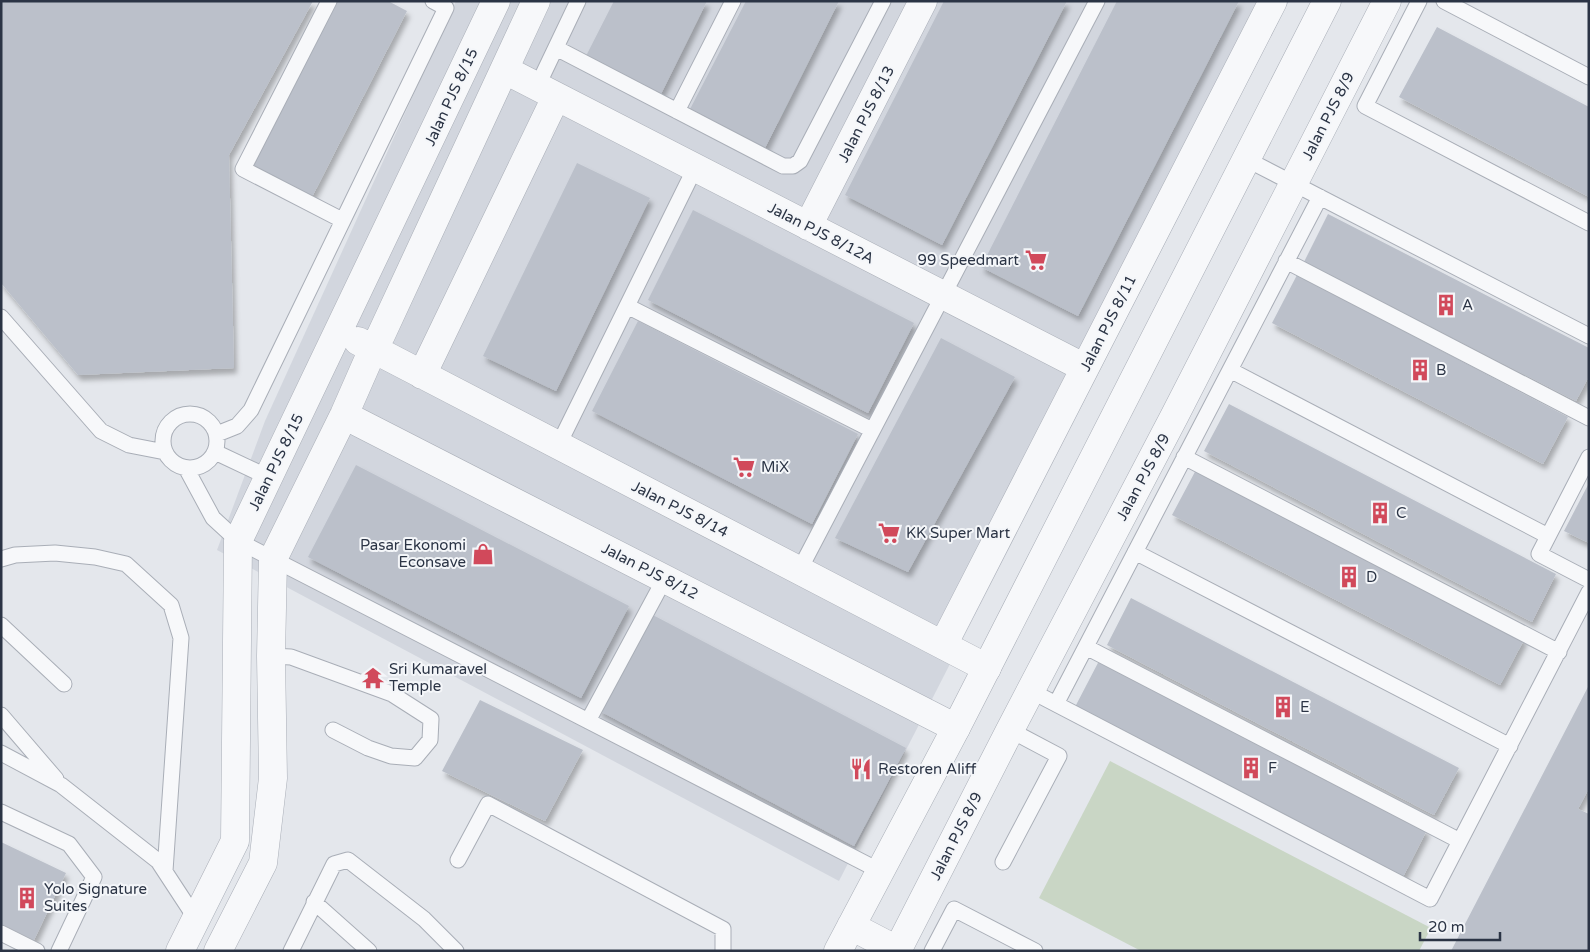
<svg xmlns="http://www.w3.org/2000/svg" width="1590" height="952" viewBox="0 0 1590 952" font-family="'Varela Round',sans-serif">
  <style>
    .built { fill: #d2d6de }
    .green { fill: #c9d6c5 }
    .building { fill: #bbc0ca; filter: url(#shadow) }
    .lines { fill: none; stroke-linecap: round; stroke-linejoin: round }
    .service-casing { stroke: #a9aeb7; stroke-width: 17 }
    .minor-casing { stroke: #a9aeb7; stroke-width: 29 }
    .tertiary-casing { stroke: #a9aeb7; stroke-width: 29 }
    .service { stroke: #f7f8fa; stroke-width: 15 }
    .minor { stroke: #f7f8fa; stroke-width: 28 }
    .tertiary { stroke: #f7f8fa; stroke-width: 28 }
    .labels { text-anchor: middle; stroke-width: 4; stroke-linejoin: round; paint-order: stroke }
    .street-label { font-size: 15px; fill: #2b3445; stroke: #f4f6f9 }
    .poi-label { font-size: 15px; fill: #2b3445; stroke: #f4f6f9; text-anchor: start }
  </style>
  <defs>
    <filter id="shadow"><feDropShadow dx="3" dy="5.5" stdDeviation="2.5" flood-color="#0004"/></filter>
  </defs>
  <rect width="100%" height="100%" fill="#e4e7ec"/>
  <!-- built -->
  <path class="built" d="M456,1H1289L839,881L217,550L265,421Z"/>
  <!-- green -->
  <path class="green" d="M1110,761L1431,928L1419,951H1141L1039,898Z"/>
  <!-- building -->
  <path class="building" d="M1,1H313L229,155L234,368L78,375L1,283Z
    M337,1H388L407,11L312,197L253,166Z
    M614,1H707L661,94L586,56Z
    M746,1H839L763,152L688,113Z
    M944,1H1067L942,245L845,195Z
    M1117,1H1239L1078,316L981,267Z
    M1437,27L1589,107V197L1399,97Z
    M577,163L650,198L556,391L483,356Z
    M693,210L914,323L868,413L648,300Z
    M1328,214L1589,348V376L1576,401L1304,262Z
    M1297,275L1568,417L1543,464L1272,323Z
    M638,321L858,434L812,524L592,411Z
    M941,338L1015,377L908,572L835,538Z
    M1229,404L1556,574L1532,622L1204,451Z
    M356,465L629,606L581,698L308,557Z
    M1197,468L1525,638L1500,685L1172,515Z
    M1589,483V543L1564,531Z
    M1131,598L1459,768L1434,815L1107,645Z
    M649,613L906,748L854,846L598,710Z
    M1100,659L1427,830L1403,877L1075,707Z
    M1589,685V788L1578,809L1589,814V951H1451Z
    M480,700L583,750L545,821L442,771Z
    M1,842L66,873L34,940L1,924Z"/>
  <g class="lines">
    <!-- service casing -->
    <g class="service-casing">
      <path id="service" d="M329,1L243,169L342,220
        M1419,1L1365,106L1589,223
        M1444,1L1589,77
        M556,48L783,166H793L800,161L883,1
        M537,87L578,1
        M677,111L733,1
        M1246,159L1589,336
        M1286,261L1589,418
        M627,306L872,430
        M1,317L101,431L129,445L165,452
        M1230,370L1548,536
        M163 441a27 27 0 1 1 54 0a27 27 0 1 1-54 0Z
        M217,434L237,426L251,410L446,8L433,1
        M558,446L695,168
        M215,452L268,477
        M1184,457L1559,652
        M1589,457L1539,554L1589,580
        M186,468L213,518L238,541L880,871
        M1135,552L1510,746
        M1,559L15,555L55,553L95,557L126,564L171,605L181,638L165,871
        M799,571L1097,1
        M1,625L64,684
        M1086,647L1460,841
        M271,656L291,657L392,694L431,719L430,740L415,758L391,756L368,748L333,730
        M1031,691L1430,899L1589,592
        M1056,704L1320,197
        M1,715L56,779
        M588,721L665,578
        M1,753L61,785L158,861L196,919
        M1,812L69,844L94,877L59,951
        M458,860L488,804L723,929V951
        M1003,862L1059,756L1010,730
        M314,902L369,951
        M1,933L37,951
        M291,951L334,864L348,860L424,919L456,951
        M932,951L954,909L1035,951"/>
    </g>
    <!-- minor casing -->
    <g class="minor-casing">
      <path id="minor" d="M505,70L1085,368
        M808,226L923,1
        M358,341L987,668
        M422,375L556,97
        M344,415L956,728
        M943,645L1273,1
        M180,951L235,841L238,541L496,1
        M218,951L263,863L273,778L271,656L273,559L344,415L373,349L381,335L536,1"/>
    </g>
    <!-- tertiary casing -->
    <g class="tertiary-casing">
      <path id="tertiary" d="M851,926L897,950
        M838,951L956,728L1327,1
        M897,951L1010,730L1175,415L1387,1"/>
    </g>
    <!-- service -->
    <use href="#service" class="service"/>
    <!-- minor -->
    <use href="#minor" class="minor"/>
    <!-- tertiary -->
    <use href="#tertiary" class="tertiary"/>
  </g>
  <!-- icons -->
  <defs>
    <g id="supermarket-bare" transform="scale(1.725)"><path d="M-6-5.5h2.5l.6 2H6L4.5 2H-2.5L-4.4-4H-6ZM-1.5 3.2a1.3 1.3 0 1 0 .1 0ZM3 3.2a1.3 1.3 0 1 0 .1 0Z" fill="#d1495b" stroke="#f4f6f9" stroke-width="2.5" paint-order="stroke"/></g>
    <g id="building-bare" transform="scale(1.725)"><path d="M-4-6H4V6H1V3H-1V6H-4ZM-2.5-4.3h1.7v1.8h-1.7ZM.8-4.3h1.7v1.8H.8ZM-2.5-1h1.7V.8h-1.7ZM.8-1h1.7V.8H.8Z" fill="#d1495b" stroke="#f4f6f9" stroke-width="2.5" paint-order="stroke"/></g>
    <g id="shop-bare" transform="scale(1.725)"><path d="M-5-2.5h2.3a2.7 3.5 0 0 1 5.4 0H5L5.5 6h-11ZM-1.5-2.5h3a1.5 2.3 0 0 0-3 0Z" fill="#d1495b" stroke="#f4f6f9" stroke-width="2.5" paint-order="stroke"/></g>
    <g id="temple-bare" transform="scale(1.725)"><path d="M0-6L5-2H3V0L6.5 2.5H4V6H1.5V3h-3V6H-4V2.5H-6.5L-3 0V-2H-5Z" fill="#d1495b" stroke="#f4f6f9" stroke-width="2.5" paint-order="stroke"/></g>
    <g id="restaurant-bare" transform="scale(1.725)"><path d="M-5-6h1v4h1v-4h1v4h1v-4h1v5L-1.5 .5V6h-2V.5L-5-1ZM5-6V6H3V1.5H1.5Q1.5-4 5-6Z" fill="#d1495b" stroke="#f4f6f9" stroke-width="2.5" paint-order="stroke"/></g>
  </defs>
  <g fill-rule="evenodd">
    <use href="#supermarket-bare" x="1036" y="260"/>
    <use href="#building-bare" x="1446" y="305"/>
    <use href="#building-bare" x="1420" y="370"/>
    <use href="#supermarket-bare" x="744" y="467"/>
    <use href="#building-bare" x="1380" y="513"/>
    <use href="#supermarket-bare" x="889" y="533"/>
    <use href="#shop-bare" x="483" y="554"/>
    <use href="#building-bare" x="1349" y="577"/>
    <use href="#temple-bare" x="373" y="678"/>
    <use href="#building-bare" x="1283" y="707"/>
    <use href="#building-bare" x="1251" y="768"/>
    <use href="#restaurant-bare" x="861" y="769"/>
    <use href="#building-bare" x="27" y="898"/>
  </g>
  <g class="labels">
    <!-- street labels -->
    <g class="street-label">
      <text transform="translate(451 97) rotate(-65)" y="5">Jalan PJS 8/15</text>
      <text transform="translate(866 114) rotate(-63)" y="5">Jalan PJS 8/13</text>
      <text transform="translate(1328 116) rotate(-63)" y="5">Jalan PJS 8/9</text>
      <text transform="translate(821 233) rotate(27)" y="5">Jalan PJS 8/12A</text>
      <text transform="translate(1108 323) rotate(-63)" y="5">Jalan PJS 8/11</text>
      <text transform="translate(276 462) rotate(-64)" y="5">Jalan PJS 8/15</text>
      <text transform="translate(1143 477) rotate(-62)" y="5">Jalan PJS 8/9</text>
      <text transform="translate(680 509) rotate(27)" y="5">Jalan PJS 8/14</text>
      <text transform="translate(650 571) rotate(27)" y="5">Jalan PJS 8/12</text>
      <text transform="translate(956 836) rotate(-63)" y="5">Jalan PJS 8/9</text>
    </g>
    <!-- poi labels -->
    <g class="poi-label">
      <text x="1019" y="265" text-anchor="end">99 Speedmart</text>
      <text x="1462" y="310">A</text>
      <text x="1436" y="375">B</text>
      <text x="761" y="472">MiX</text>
      <text x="1396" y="518">C</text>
      <text x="906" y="538">KK Super Mart</text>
      <text x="466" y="550" text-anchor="end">Pasar Ekonomi<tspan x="466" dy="17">Econsave</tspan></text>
      <text x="1366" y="582">D</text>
      <text x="389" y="674">Sri Kumaravel<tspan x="389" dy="17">Temple</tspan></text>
      <text x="1300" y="712">E</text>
      <text x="1268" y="773">F</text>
      <text x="878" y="774">Restoren Aliff</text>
      <text x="44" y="894">Yolo Signature<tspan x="44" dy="17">Suites</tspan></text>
    </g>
  </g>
  <!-- border -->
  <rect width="1590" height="952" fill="none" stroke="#2b3445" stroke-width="5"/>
  <!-- scale -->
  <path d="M1420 932v8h80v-8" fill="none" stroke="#2b3445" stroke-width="2.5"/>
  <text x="1428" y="932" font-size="15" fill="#2b3445" stroke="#f4f6f9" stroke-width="4" paint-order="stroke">20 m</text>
</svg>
